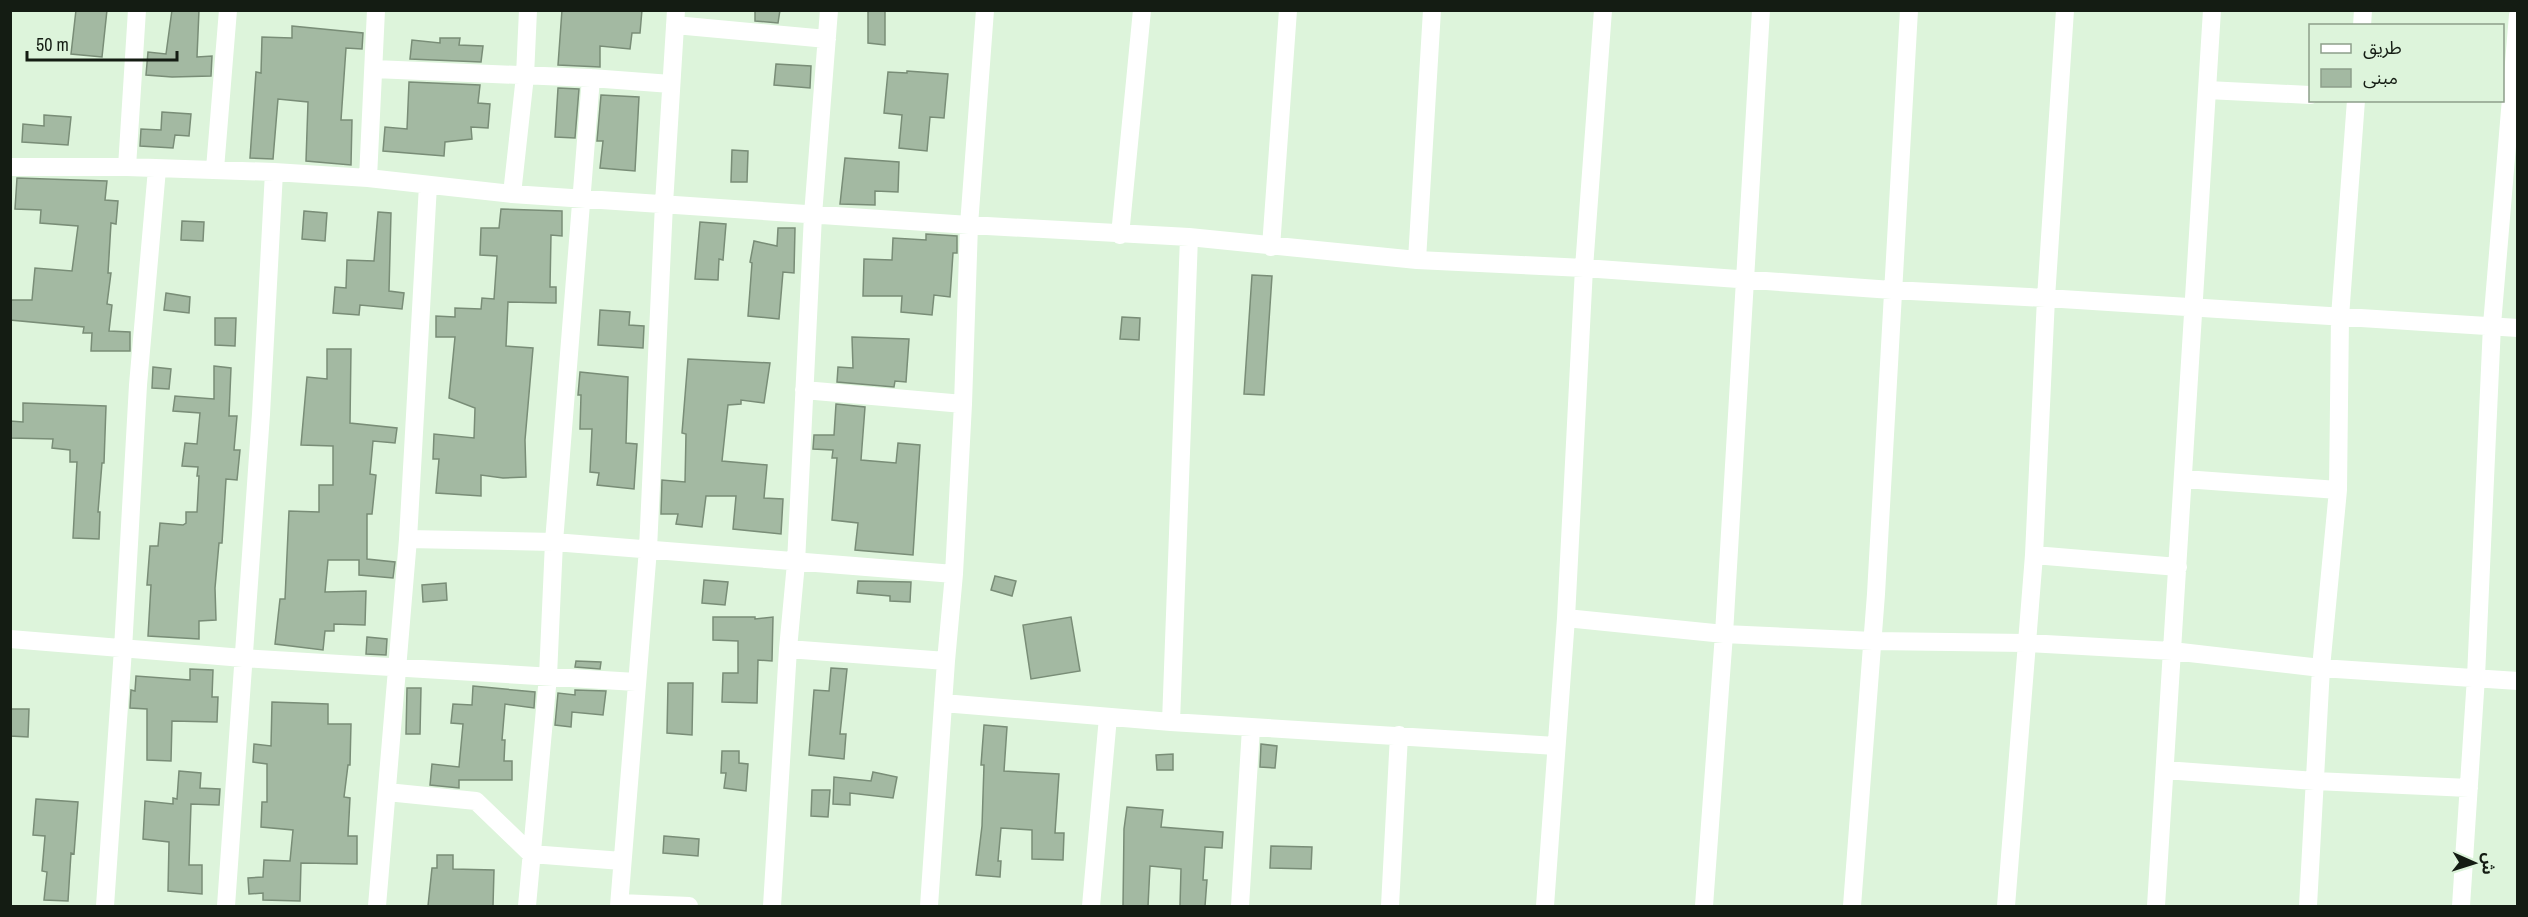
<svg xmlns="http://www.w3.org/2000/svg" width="2528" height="917" viewBox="0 0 2528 917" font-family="'Archivo Narrow','Noto Sans Arabic',sans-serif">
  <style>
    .building { fill: #a3b9a2; stroke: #798d77; stroke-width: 1.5 }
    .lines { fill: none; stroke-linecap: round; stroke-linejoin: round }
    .street { stroke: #fff; stroke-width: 18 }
  </style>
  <rect width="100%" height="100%" fill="#ddf4db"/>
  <!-- building -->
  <path class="building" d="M76,10H107L102,57L71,54Z
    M172,10H199L197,57L212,56L211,76L172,77L146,75L148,52L166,54Z
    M562,10H642L640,33H632L630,49L600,46V67L558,65Z
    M755,10H780L778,23L755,21Z
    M868,10H885V45L868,43Z
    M292,26L363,33L362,49L346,48L341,120H352L351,165L306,161L308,102L278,99L273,159L250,158L256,72L261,73L262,37L292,38Z
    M440,38H460L459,45L483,46L481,62L410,59L412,40L440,43Z
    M776,64L811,66L810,88L774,85Z
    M907,71L948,74L944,118L930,117L927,151L899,148L902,115L884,113L888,72L907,73Z
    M409,82L480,85L478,103L490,104L488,128L471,127L472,139L445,142L444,156L383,151L385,127L407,129Z
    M558,88L579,89L575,138L555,137Z
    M601,95L639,97L635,171L600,168L603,141H597Z
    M162,112L191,114L189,136L175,135L173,148L140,146L141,129L161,130Z
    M44,115L71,117L68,145L22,142L23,124L44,126Z
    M732,150L748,151L747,182H731Z
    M845,158L899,162L898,192L875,191V205L840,204Z
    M17,178L107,181L105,200L118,201L116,224L111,223L108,273H111L107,304L112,305L109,331L130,332V351H91L92,333H83L84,327L10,320V300H32L35,268L72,271L78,226L40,223L41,210L15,209Z
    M501,209L562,211V236L551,235L550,287H556V303L508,302L506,346L533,348L525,440L526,477L503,478L481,475V496L436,493L439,459H433L434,434L474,438L475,408L449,398L455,337H436V316L455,317V308L481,309L482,298L494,299L497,256L480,255L481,228H499Z
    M304,211L327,213L325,241L302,239Z
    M378,212L391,213L389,291L404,293L402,309L360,305L359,315L333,313L335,287L346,288L347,260L374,261Z
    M182,221L204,222L203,241L181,240Z
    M700,222L726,224L723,260L719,259L718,280L695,279Z
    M778,228H795L794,273L783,272L779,319L748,316L752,263L750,262L754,241L777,246Z
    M926,234L957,236V253H953L950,297L934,295L932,315L901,312L902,296H863L864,259L892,260L893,238L926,240Z
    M1252,275L1272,276L1264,395L1244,394Z
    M166,293L190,297L189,313L164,310Z
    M600,310L630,312L629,325L644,326L643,348L598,345Z
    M1122,317L1140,318L1139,340L1120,339Z
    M215,318H236L235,346L215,345Z
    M852,337L909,339L906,382L895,381L894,387L837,382L838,367L853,368Z
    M327,349H351L350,423L397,428L395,443L373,441L370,474L376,475L372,514H367V559L395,562L393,578L359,575V560H328L325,592L366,591L365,625L334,624V631H325L323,650L275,644L280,599H285L289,511L319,512V485H333V446L301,445L307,377L327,379Z
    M688,359L770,363L764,403L741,400V404L728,405L722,461L767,465L764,498L783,499L781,534L733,529L736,496H706L702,527L676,524L678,514H661L662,480L685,482L686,434L682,433Z
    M214,366L231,368L229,416H237L234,450H240L237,480L226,479L222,543H219L215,588L216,620L199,621V639L148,636L151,585H147L150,546H158L160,523L183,525L186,523V512H197L199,476H197L198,467L182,466L185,443L197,444L200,413L173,411L175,396L214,399Z
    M153,367L171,369L169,389L152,388Z
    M580,372L628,377L626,443L637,444L634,489L597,485L599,473L590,472L592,429H580L581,395H578Z
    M23,403L106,406L104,463H102L98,512H100L99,539L73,538L77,462H70V450L52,448L53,439L10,438V421L23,422Z
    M836,404L865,407L861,460L896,463L898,443L920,445L913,555L855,550L858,523L832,520L837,458H832L833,450L813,449L814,435H834Z
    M995,576L1016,581L1012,596L991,590Z
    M704,580L728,582L725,605L702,603Z
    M858,581L911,582L910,602L890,601V596L857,593Z
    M446,583L447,600L423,602L422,585Z
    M713,617H755V619L773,617L772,661L758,660L757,703L722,702L723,673H738V641L713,640Z
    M1071,617L1080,671L1031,679L1023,625Z
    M367,637L387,639L386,655L366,654Z
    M576,661L601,662L600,669L575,667Z
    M831,668L847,669L840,734H846L844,759L809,755L814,690L829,691Z
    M190,669L213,670L212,697H218L217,722L172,721L171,761L147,760V709L130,708L131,690L135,691L136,676L190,680Z
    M668,683H693L692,735L667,733Z
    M473,686L535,692L534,708L505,704L502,740H505L504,761H512V780H459V788L430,785L432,764L459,767L463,724L451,723L453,704L472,705Z
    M407,688H421L420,734H406Z
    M575,690L606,691L603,715L572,712L571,727L555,725L558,693L575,695Z
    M272,702L328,704V724H351L350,765H348L344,797L350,798L348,836H357V864L301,863L300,901L263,900V893L249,894L248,878L263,877L264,860L290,861L293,830L261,827L262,802H267V764L253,762L254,744L271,746Z
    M10,709H29L28,737L10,736Z
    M984,725L1007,727L1004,771L1059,774L1055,833H1064L1063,860L1032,859V830L1001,828L998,861H1001L1000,877L976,875L982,826L984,765H981Z
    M1261,744L1277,746L1275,768L1260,767Z
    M722,751H739V763L748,764L746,791L724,788L726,773H721Z
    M1173,754V770H1157L1156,755Z
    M179,771L201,773L200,788L220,789L219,805L191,804L189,865H202V894L168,891L169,842L143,839L145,801L173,804V798L177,799Z
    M873,772L897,777L893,798L850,793V805L833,804L834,777L871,781Z
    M812,790H830L828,817L811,816Z
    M36,799L78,802L74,854L71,853L68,901L44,900L47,872L42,871L45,836L33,835Z
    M1127,807L1163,810L1161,827L1223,832L1222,848L1205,847L1203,880H1207L1205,906H1180L1181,869L1150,866L1148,906H1123L1124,829Z
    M664,836L699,839L698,856L663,853Z
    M1271,846L1312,847L1311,869L1270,868Z
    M437,855H453V869L494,870L493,906H428L432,868H437Z"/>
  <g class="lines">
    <!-- street -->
    <path class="street" d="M675,25L827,39
      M2362,26L2363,10
      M374,69L591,78L671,84
      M2207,90L2310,95
      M10,167H127L274,172L368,178L512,194L969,225L1189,237L1417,260L1584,268L1892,290L2046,298L2518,328
      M127,167L137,10
      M215,169L228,10
      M368,178L376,10
      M512,194L525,76L528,10
      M1120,235L1142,10
      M1271,247L1288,10
      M1417,260L1432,10
      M804,390L963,404
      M2184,479L2338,490
      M408,539L554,542L954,574
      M2034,555L2178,567
      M1566,618L1724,634L1873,641L2026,643L2172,651L2321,668L2518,681
      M10,639L243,658L636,682
      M788,649L946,661
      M943,703L1171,722L1556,746
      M1171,722L1189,237
      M2165,770L2315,781L2469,788
      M387,792L476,801L531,854L622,861
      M620,903L689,906
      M105,906L123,649L138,385L157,169
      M226,906L261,414L274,172
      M377,906L408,539L428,185
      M527,906L548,676L554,542L591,78
      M619,906L648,549L664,204L676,10
      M772,906L788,649L796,563L813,215L829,10
      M929,906L946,661L954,574L963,404L969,225L985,10
      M1091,906L1108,717
      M1240,906L1251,728
      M1390,906L1399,735
      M1545,906L1566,618L1584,268L1603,10
      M1704,906L1724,634L1761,10
      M1852,906L1876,594L1909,10
      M2006,906L2034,555L2046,298L2065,10
      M2156,906L2212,10
      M2308,906L2321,668L2338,490L2340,317L2356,100
      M2461,906L2476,677L2492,325L2518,15"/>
  </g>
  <!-- border -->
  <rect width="2528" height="917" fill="none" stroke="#141c13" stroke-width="24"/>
  <!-- legend -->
  <rect x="2309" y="24" width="195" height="78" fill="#ddf4db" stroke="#8d9e8b" stroke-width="1.5"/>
  <rect x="2321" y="44" width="30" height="9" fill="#ffffff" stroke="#8d9e8b" stroke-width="1.5"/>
  <text x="2363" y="54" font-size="18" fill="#141c13">طريق</text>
  <rect x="2321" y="69" width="30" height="18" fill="#a3b9a2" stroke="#8d9e8b" stroke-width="1.5"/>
  <text x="2363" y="84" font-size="18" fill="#141c13">مبنى</text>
  <!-- north arrow -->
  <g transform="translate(2474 863) rotate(93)" stroke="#ddf4db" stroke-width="4.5" paint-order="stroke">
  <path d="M0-4.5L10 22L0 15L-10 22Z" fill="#141c13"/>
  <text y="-9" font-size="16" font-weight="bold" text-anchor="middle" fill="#141c13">ش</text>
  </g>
  <!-- scale -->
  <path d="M27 51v9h150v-9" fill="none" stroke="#141c13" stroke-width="3"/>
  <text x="36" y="51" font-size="18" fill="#141c13" stroke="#ddf4db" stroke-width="4.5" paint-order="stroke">50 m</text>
</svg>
